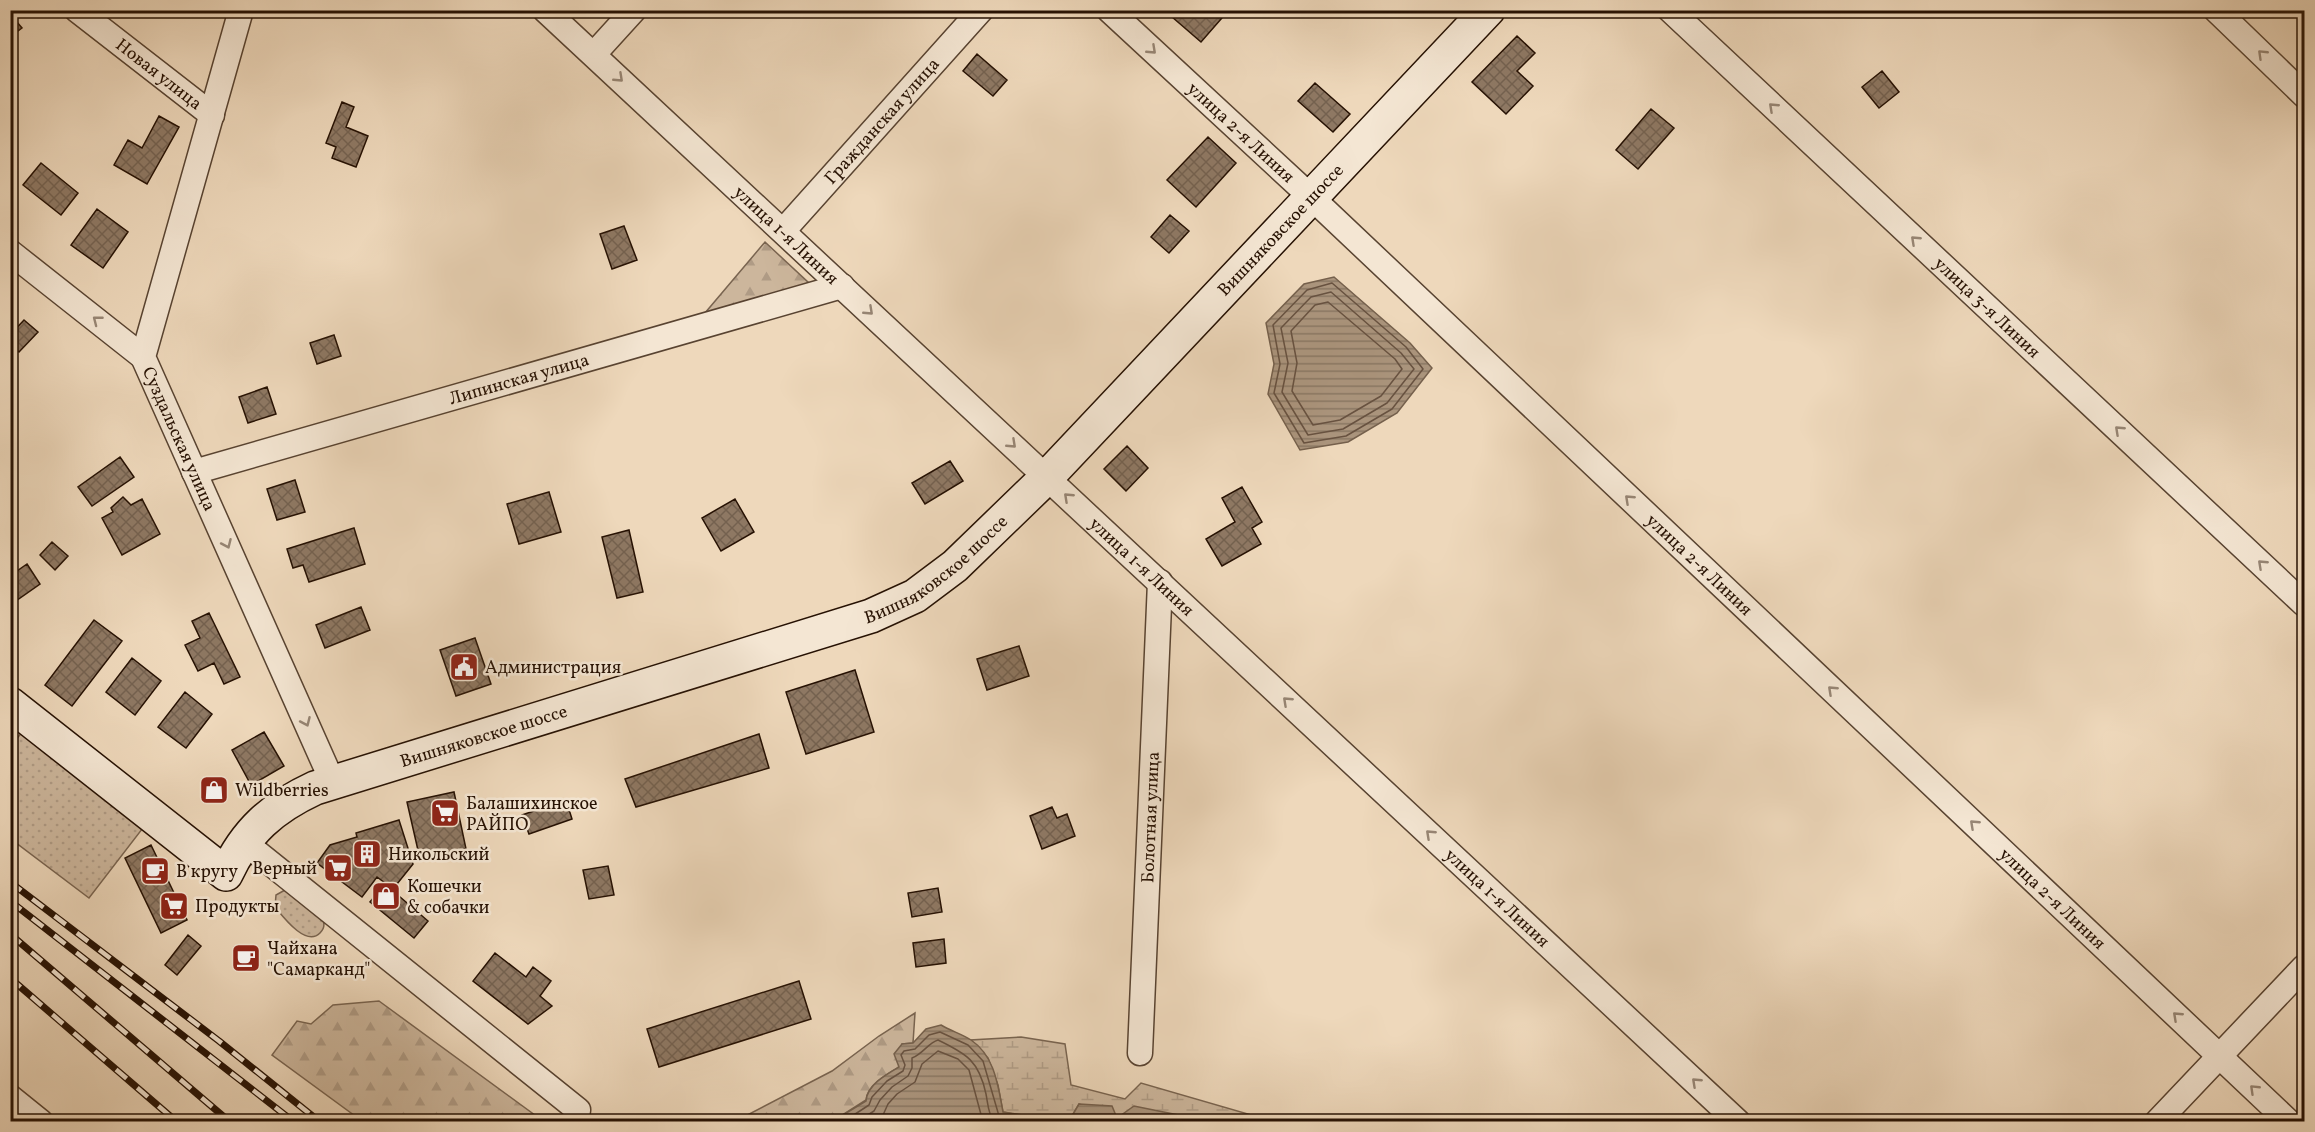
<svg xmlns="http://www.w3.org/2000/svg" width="2315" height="1132" viewBox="0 0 2315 1132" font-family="Vollkorn,serif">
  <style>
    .grass { fill: url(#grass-dots); stroke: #796450; stroke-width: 1.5 }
    .forest { fill: url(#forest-firs); stroke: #796450; stroke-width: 1.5 }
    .wetland { fill: url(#wetland-marsh); stroke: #796450; stroke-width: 1.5 }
    .water { fill: url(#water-rules); stroke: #75604c; stroke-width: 1.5 }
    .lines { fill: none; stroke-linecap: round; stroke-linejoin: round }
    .shore { stroke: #685240; stroke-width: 1.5 }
    .building { fill: url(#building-cross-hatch); stroke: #261103; stroke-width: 1.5 }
    .street-casing { stroke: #584331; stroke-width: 27 }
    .secondary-casing { stroke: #261103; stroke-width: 36 }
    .street { stroke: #f4e6d3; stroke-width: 24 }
    .secondary { stroke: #f4e6d3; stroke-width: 33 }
    .rail-casing { stroke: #261103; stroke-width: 7 }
    .rail { stroke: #f4e6d3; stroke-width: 4.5; stroke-dasharray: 14; stroke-linecap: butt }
    .oneway { stroke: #978675 }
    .labels { text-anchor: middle; stroke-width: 5; stroke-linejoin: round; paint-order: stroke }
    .street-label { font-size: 18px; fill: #261103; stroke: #f4e6d3 }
    .poi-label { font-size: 18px; fill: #261103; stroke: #f4e6d3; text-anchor: start }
  </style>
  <defs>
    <pattern id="grass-dots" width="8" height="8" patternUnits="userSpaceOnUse" patternTransform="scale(1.5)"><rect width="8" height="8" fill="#ccb69c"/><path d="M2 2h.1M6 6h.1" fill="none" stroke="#af9b85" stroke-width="1.8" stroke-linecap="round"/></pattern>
    <pattern id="forest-firs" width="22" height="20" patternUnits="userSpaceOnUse" patternTransform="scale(1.5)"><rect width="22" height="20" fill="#ccb69c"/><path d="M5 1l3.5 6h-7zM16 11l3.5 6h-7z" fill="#af9b85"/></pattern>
    <pattern id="wetland-marsh" width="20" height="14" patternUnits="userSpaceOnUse" patternTransform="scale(1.5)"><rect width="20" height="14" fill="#ccb69c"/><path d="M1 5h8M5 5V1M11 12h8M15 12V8" fill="none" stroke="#af9b85"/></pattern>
    <pattern id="water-rules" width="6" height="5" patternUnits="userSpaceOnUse" patternTransform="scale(1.5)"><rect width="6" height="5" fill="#aa947c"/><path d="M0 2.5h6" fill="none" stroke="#8a7763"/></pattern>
    <pattern id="building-cross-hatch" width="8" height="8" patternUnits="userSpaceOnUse" patternTransform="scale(1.5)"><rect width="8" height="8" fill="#8e7863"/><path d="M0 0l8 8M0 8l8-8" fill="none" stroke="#74614f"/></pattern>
  </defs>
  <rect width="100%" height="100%" fill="#eed8bb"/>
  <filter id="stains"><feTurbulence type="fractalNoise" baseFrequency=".00333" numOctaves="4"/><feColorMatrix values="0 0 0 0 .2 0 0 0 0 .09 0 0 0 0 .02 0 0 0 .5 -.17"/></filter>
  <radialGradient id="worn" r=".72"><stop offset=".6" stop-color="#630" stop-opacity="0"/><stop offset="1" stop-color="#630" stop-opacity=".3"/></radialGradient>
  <!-- grass -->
  <path class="grass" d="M23,731L146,824L89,898L11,839L10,747Z
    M285,890L323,920C325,925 324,929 320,933C306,947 284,918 275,907L276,895Z"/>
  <!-- forest -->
  <path class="forest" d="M765,242L810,284L705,313Z
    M379,1001L543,1121H362L272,1055L297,1021L311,1024L333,1005Z
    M915,1013L913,1043L902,1044L899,1067C887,1074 867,1085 866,1100L833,1121L734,1122L832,1071L879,1036Z"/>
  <!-- wetland -->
  <path class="wetland" d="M1021,1037L1065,1044L1071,1085L1125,1099L1141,1083L1272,1121H1184L1183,1116L1117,1118L1079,1104L1069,1121H1036V1117L1003,1112L998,1085L988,1058L971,1040Z"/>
  <!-- water -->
  <path class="water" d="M1334,277L1410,343L1432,368L1397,413L1348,442L1300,450L1268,394L1274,364L1266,323L1304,284Z
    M941,1025C951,1031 962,1034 971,1040C995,1056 998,1086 1003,1112L1036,1118V1121H833L866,1101C867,1085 887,1074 899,1067L894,1054L902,1044L913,1043L926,1029Z
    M1079,1104L1112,1106L1117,1118L1134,1106L1183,1116L1184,1121H1069Z"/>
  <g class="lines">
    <!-- shore -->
    <path class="shore" d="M1332,283L1406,347L1423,369L1392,409L1346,436L1304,443L1274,393L1280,364L1273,325L1307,290Z
      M1331,292L1401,353L1414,369L1387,403L1343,429L1308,435L1282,392L1288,363L1281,328L1311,297Z
      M1328,302L1395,359L1402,369L1381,396L1340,420L1313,425L1292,391L1297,363L1291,331L1315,305Z
      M843,1122L869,1105L872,1097L887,1081L903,1071L905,1065L901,1055L904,1051L915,1049L929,1035L940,1032L968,1045L983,1061L999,1116L1024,1122
      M857,1122L874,1111L880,1100L892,1087L908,1076L912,1068V1058C923,1054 928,1043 938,1040C967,1054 979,1061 986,1094C988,1104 988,1114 994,1122
      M874,1122L883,1115L888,1104L897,1094L915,1082L922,1064L938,1051L958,1059L969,1070L983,1122"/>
  </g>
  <!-- building -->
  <path class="building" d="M1164,10H1227L1228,11L1201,42Z
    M10,14L22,28L10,37Z
    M1517,36L1535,53L1517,71L1533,86L1506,114L1472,82Z
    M977,54L1007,80L993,96L963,71Z
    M1882,71L1899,92L1879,108L1862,87Z
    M1315,83L1350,114L1333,132L1298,101Z
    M342,102L354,107L346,127L368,136L356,167L332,158L336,147L326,143Z
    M1651,109L1674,128L1638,169L1616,150Z
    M159,116L179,127L147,184L114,165L128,140L142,148Z
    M1208,137L1236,163L1196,207L1167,180Z
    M41,163L78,193L61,215L23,185Z
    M97,209L128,232L103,268L71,245Z
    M1170,215L1189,231L1169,253L1151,237Z
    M624,226L637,260L612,269L600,234Z
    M24,320L38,332L19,352L10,344V335Z
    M334,335L341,356L317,364L310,343Z
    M267,387L276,414L248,423L239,397Z
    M1127,446L1148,468L1126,491L1104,469Z
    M120,457L134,477L92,506L78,487Z
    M950,461L963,481L925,504L912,483Z
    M295,480L305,512L277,520L267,489Z
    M1242,487L1262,522L1252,528L1261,544L1222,566L1206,539L1235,522L1222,498Z
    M549,492L561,532L519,544L507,504Z
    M123,497L131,505L142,499L160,534L122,555L102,518L113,512L111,508Z
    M735,499L754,532L721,551L702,518Z
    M354,528L365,564L309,582L303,565L293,568L287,549Z
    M629,530L643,592L617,598L602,537Z
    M52,542L68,556L55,570L40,555Z
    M27,564L40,584L10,605V576Z
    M361,607L370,630L325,648L316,625Z
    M209,613L240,677L224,684L214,663L198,671L185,645L200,638L192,621Z
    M94,620L122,641L72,706L45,685Z
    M475,638L491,684L456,696L440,650Z
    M1019,646L1029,676L987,690L977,659Z
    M132,658L161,681L135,715L106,692Z
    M855,670L874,732L806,754L786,692Z
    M185,692L212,714L186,748L158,727Z
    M264,732L284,766L251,785L232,750Z
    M759,734L769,768L636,807L625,779Z
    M454,792L466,849L420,859L407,802Z
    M566,800L572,819L529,834L522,815Z
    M1052,807L1057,818L1067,814L1075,836L1042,849L1030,816Z
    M399,820L413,864L393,889L377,877L362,897L317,863L330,845L357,837L356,833Z
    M151,845L187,920L161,933L125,858Z
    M608,866L614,895L589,899L583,870Z
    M385,884L428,921L414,938L370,902Z
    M938,888L942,912L912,917L908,893Z
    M188,935L201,946L177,975L165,965Z
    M944,939L946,963L916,967L913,943Z
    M495,953L526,977L533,967L551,981L540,996L552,1006L528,1024L473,981Z
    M799,981L811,1019L659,1067L647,1029Z"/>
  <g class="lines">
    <!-- street casing -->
    <g class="street-casing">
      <g id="street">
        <path id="s1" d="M77,10L212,115"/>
        <path id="s2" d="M241,10L143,357L333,783"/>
        <path id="s3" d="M545,10L1738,1122"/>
        <path id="s4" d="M1109,10L1311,197L2289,1122"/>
        <path id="s5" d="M1670,10L2304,604"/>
        <path d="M2216,10L2304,95"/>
        <path d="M594,54L634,10"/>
        <path id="s6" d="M783,231L981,10"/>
        <path d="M10,252L143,357"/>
        <path id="s7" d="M194,472L842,286"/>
        <path d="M244,842L578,1110L576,1122"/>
        <path id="s8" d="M1140,1053L1160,582"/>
        <path d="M10,1097L41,1122"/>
        <path d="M2157,1122L2304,967"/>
      </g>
    </g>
    <!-- secondary casing -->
    <g class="secondary-casing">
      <g id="secondary">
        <path id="s9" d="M10,704L226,874C246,831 272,808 315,788L871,616L915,596L955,566L1047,477L1488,10"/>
      </g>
    </g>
    <!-- street -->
    <use href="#street" class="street"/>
    <!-- secondary -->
    <use href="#secondary" class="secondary"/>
    <!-- rail casing -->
    <g class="rail-casing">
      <path id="rail" d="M10,882L219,1041L320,1122
        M10,901L294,1122
        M10,934L230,1122
        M10,978L177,1122"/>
    </g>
    <!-- rail -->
    <use href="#rail" class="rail"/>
  </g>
  <!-- one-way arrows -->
  <defs><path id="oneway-chevron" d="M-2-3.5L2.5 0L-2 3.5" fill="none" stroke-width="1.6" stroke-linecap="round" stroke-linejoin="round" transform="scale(1.5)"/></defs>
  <g class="oneway">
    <use href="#oneway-chevron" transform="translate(1152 50) rotate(43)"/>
    <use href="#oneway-chevron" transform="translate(2262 54) rotate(-136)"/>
    <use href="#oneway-chevron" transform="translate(619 78) rotate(43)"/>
    <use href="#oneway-chevron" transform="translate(1773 107) rotate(-137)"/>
    <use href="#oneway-chevron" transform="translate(1915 240) rotate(-137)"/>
    <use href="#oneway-chevron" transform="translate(869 311) rotate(43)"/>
    <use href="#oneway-chevron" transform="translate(97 320) rotate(-142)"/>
    <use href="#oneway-chevron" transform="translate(2119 430) rotate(-137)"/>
    <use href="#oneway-chevron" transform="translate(1012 444) rotate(43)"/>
    <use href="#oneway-chevron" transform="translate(1068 497) rotate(-137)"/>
    <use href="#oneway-chevron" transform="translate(1629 499) rotate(-137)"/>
    <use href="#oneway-chevron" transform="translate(227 544) rotate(66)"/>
    <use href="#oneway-chevron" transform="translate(2262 564) rotate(-137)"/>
    <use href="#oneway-chevron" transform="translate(1832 690) rotate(-137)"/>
    <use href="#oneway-chevron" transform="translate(1287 701) rotate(-137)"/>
    <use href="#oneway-chevron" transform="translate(306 722) rotate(66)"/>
    <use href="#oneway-chevron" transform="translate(1974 824) rotate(-137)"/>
    <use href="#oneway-chevron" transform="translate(1430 834) rotate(-137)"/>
    <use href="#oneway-chevron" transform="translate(2177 1016) rotate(-137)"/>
    <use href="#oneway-chevron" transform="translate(1696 1082) rotate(-137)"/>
    <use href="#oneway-chevron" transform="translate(2254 1089) rotate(-136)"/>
  </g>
  <!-- icons -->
  <defs>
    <g id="civic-square" transform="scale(1.5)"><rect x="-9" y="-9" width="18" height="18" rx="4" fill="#8f2418" stroke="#f4e6d3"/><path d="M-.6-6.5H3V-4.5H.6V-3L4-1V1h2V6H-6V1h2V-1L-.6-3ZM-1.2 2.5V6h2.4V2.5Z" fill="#fff"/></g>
    <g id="shop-square" transform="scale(1.5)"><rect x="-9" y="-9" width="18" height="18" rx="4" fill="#8f2418" stroke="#f4e6d3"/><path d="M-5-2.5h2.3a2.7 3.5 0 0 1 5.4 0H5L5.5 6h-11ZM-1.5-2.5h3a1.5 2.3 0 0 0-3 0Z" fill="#fff"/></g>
    <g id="supermarket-square" transform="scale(1.5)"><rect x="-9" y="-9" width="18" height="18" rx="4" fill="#8f2418" stroke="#f4e6d3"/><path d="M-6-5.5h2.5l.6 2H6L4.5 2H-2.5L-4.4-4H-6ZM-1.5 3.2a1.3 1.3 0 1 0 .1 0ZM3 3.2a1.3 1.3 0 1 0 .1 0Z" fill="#fff"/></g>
    <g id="building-square" transform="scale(1.5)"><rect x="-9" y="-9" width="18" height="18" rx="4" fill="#8f2418" stroke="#f4e6d3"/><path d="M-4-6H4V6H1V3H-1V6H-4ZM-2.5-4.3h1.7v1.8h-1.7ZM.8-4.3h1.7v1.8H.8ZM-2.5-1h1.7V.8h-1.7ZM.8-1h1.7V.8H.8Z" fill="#fff"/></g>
    <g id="cafe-square" transform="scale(1.5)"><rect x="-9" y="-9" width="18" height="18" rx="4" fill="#8f2418" stroke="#f4e6d3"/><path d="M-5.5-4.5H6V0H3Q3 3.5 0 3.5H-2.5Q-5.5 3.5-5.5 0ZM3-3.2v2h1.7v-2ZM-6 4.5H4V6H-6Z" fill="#fff"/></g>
  </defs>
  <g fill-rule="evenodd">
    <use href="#civic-square" x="464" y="667"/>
    <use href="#shop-square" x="214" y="790"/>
    <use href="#supermarket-square" x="445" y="813"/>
    <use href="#building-square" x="367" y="854"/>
    <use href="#supermarket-square" x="338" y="868"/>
    <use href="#cafe-square" x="155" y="871"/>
    <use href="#shop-square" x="386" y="896"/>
    <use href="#supermarket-square" x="174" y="906"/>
    <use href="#cafe-square" x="246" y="958"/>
  </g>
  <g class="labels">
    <!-- street labels -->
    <g class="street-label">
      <text dy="6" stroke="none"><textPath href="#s1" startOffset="104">Новая улица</textPath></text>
      <text dy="6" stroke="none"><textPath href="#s6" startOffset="148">Гражданская улица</textPath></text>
      <text dy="6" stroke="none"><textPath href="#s4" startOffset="180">улица 2-я Линия</textPath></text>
      <text dy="6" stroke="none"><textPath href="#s9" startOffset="1550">Вишняковское шоссе</textPath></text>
      <text dy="6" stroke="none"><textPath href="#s3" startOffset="330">улица 1-я Линия</textPath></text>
      <text dy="6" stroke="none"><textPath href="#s5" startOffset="435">улица 3-я Линия</textPath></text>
      <text dy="6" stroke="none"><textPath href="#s7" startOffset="338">Липинская улица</textPath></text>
      <text dy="6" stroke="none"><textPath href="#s2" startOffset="450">Суздальская улица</textPath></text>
      <text dy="6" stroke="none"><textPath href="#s4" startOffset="810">улица 2-я Линия</textPath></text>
      <text dy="6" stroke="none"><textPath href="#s3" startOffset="816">улица 1-я Линия</textPath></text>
      <text dy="6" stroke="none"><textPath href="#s9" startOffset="1064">Вишняковское шоссе</textPath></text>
      <text dy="6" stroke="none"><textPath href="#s9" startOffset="578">Вишняковское шоссе</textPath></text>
      <text dy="6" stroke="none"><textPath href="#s8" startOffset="236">Болотная улица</textPath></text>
      <text dy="6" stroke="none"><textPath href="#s3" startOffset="1302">улица 1-я Линия</textPath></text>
      <text dy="6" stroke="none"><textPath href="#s4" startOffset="1296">улица 2-я Линия</textPath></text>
    </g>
    <!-- poi labels -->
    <g class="poi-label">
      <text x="485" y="673">Администрация</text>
      <text x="235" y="796">Wildberries</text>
      <text x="466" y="809">Балашихинское<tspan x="466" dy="21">РАЙПО</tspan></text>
      <text x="388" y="860">Никольский</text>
      <text x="317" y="874" text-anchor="end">Верный</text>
      <text x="176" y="877">В кругу</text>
      <text x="407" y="892">Кошечки<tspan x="407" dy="21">&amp; собачки</tspan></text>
      <text x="195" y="912">Продукты</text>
      <text x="267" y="954">Чайхана<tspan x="267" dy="21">"Самарканд"</tspan></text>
    </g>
  </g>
  <!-- margin -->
  <rect width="2315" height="1132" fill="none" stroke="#eed8bb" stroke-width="36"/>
  <rect x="12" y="12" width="2291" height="1108" fill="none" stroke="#261103" stroke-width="3"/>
  <rect x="18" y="18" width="2279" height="1096" fill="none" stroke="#261103" stroke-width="1.5"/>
  <rect width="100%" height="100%" filter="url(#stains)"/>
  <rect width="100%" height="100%" fill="url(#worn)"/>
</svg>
